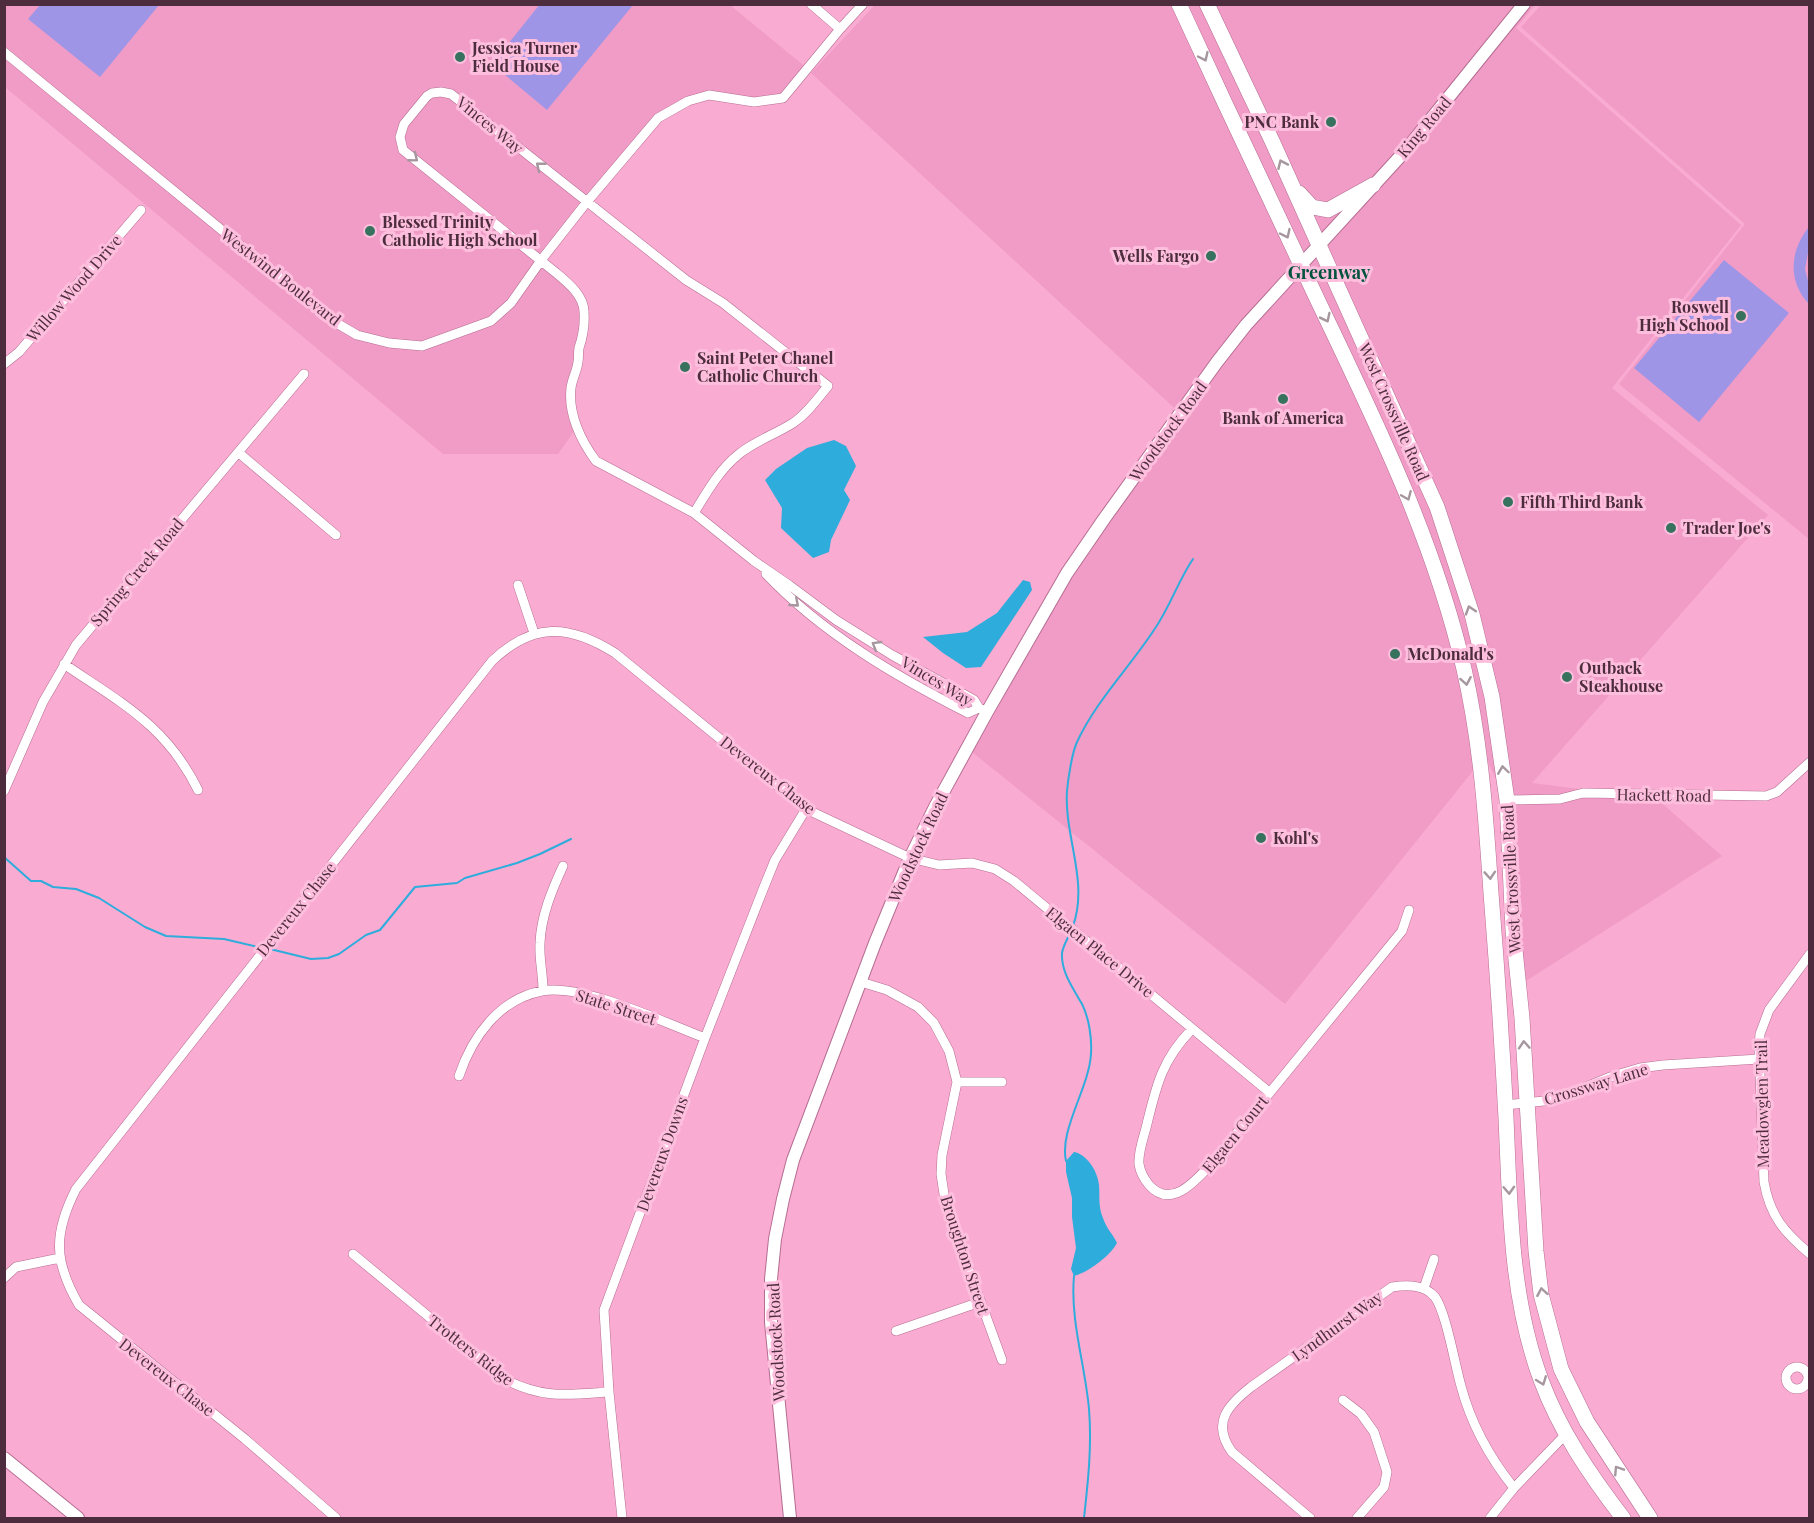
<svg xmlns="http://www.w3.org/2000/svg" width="1814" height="1523" viewBox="0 0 1814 1523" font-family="'Playfair Display',serif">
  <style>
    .built { fill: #f09cc6 }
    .green { fill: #9f95e7 }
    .water { fill: #2eacdc }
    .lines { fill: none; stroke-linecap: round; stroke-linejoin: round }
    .stream { stroke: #2eacdc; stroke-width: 2 }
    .minor-casing { stroke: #b66d92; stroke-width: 10 }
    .tertiary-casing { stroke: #b66d92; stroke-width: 14 }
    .primary-casing { stroke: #b66d92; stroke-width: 16 }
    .minor { stroke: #fff; stroke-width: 9 }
    .tertiary { stroke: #fff; stroke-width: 12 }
    .primary { stroke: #fff; stroke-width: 15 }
    .oneway { stroke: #a6969e }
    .poi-dot { fill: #36725e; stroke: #febedd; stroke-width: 2 }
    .labels { text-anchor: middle; stroke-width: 6; stroke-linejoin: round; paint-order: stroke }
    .poi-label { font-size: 16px; font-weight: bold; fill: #4d2d3d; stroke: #febedd; text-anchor: start }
    .street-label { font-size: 16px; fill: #4d2d3d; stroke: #febedd }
    .neighbourhood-label { font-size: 18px; font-weight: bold; fill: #00533e; stroke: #febedd }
  </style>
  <rect width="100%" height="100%" fill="#faabd2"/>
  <!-- built -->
  <path class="built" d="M4,5H730L808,69L783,98L754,102L709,95L658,118L542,259L569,284L585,311L572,402L577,427L558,454H443L5,87Z
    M875,5H1535L1516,28L1741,225L1612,388L1768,515L1532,783L1657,799L1722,856L1518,986L1510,808L1485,756L1285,1004L967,748L1025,642L1183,416L811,73Z
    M1541,5H1809V539L1619,384L1745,224L1521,27Z"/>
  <!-- green -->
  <path class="green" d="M540,4L633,5L547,110L492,64Z
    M40,5V4L159,5L100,77L28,19Z
    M1809,227V247L1805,269L1809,285V304C1787,281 1790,250 1809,227Z
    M1724,260L1789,313L1699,422L1634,368Z"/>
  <!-- water -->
  <path class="water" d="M834,440L846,446L856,466L844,490L850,500L831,540L829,552L813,558L781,528L782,508L765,480L776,469L807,448Z
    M1023,580L1030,582L1032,590L981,667L966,668L943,653L923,637L967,632L997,613Z
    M1074,1152C1087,1154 1098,1172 1099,1185C1100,1197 1098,1206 1103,1218C1106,1228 1113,1234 1117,1243C1110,1256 1089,1272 1074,1276L1071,1269L1076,1248L1072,1217V1198L1066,1172V1161Z"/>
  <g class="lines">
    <!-- stream -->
    <path class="stream" d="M4,857L31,881H41L53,887L76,889L99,898L145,927L166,936L224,939L262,948
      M1073,926C1089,881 1064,837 1067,791C1068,779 1072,753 1077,742C1096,701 1129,668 1154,630C1170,607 1178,581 1193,559
      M270,949L311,959L328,958L339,954L366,935L380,930L415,887L457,883L465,878L517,863L540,854L571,839
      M1066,1161C1059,1130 1089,1088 1091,1054C1092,1038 1089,1018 1082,1004C1073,988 1061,972 1062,953C1063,946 1068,938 1071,931
      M1074,1276C1070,1321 1085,1364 1089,1409C1092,1446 1088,1482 1084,1518"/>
    <!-- minor casing -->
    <g class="minor-casing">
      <path id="minor" d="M811,4L840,29
        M4,52L333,321L357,335L389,343L422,346L491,321L511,303L542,259L586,203L658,118L688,101L709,95L754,102L783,98L840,29L863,4
        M4,364L19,352L141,210
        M239,453L336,535
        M694,513C707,492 719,470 739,454C755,441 776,434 793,423C807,414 817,399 828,386L723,303L686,280L451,94L441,92L432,93L427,96L404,124L400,137L403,150L555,272C567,282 584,295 584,312C585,325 583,336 579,348C578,353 579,357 578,362C577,371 572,379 571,388C568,414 581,441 596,461L694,513L754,561L789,585L836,620L892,655L974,700L979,708L987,712
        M766,574C822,633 895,676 968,713L979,708
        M518,585L534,633
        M64,664C121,703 166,725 198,790
        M4,791L43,702L76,645L304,374
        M1507,800L1560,799L1583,793L1766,796L1777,792L1810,762
        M1810,954L1769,1010L1760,1034L1759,1046L1764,1182C1770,1216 1784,1232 1810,1254
        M861,982L887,990L918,1007L934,1023L949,1051L957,1082L942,1155L941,1174L946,1207L1002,1360
        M543,990C543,974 539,959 540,943C541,916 552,890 563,866
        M1192,1029C1161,1061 1156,1087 1146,1128C1143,1139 1138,1153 1139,1164C1140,1171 1145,1180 1149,1185C1172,1211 1198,1178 1213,1162L1402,931L1409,910
        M459,1076C472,1037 499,999 542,991C582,983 665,1023 705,1038
        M957,1082H1002
        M1505,1105L1554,1100L1613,1076L1640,1068L1663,1065L1759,1059
        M353,1254L504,1379C544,1399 566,1395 609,1392
        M4,1278L16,1267L60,1258
        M1424,1288L1434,1259
        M896,1331L980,1302
        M1786 1378a11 11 0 1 1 22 0a11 11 0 1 1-22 0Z
        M1343,1400L1361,1414L1374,1432L1387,1472L1384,1487L1357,1518
        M336,1518L245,1439L79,1305C54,1262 53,1234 76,1189L492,661C533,622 569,624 615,653L806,809L910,858L939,865L972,863L995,869L1014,881L1269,1092
        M622,1518L609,1392L604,1310L705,1038L764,887L775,860L806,809
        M1310,1518L1232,1452C1211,1423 1228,1405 1251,1387L1392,1287C1407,1285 1424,1284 1435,1297C1446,1312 1455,1365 1461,1386C1471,1424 1490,1458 1514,1488
        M1490,1518L1514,1488L1566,1434"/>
    </g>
    <!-- tertiary casing -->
    <g class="tertiary-casing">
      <path id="tertiary" d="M4,1458L78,1518
        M790,1518L771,1322V1279L775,1239L783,1199L793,1160L875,943L910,858L935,807L987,712L1067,573L1104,519L1217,362L1246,325L1406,150L1524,4"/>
    </g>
    <!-- primary casing -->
    <g class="primary-casing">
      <path id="primary" d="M1179,4C1225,104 1272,204 1319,303C1376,422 1434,540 1464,669C1481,743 1486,818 1491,893C1497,968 1502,1043 1506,1118C1510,1205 1510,1297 1541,1380C1560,1431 1590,1475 1623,1518
        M1207,4L1273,143L1437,507L1472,614L1492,697L1507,800L1513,930L1522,1018L1536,1251L1541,1294L1561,1369L1587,1422L1650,1518
        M1299,193L1312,207L1328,210L1373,185"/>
    </g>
    <!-- minor -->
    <use href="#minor" class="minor"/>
    <!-- tertiary -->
    <use href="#tertiary" class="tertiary"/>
    <!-- primary -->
    <use href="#primary" class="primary"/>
  </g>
  <!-- one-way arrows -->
  <defs><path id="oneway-chevron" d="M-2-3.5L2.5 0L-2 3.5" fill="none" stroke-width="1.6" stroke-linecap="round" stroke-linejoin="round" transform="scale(1.5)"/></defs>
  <g class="oneway">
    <use href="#oneway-chevron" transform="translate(1204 57) rotate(65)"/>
    <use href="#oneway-chevron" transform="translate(414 158) rotate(39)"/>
    <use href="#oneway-chevron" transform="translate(1282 164) rotate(-114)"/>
    <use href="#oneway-chevron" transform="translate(540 166) rotate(-141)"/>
    <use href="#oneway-chevron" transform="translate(1286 234) rotate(65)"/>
    <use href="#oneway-chevron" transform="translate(1326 318) rotate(64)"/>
    <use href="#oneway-chevron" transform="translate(1407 496) rotate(67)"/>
    <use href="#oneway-chevron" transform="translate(795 603) rotate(41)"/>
    <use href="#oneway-chevron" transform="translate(1470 610) rotate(-108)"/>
    <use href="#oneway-chevron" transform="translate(876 645) rotate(-149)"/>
    <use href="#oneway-chevron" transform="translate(1466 681) rotate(80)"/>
    <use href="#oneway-chevron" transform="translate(1503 770) rotate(-98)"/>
    <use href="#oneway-chevron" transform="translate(1490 875) rotate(86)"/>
    <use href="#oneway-chevron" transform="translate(1524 1045) rotate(-94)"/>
    <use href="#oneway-chevron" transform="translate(1509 1190) rotate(87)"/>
    <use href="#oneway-chevron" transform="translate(1542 1292) rotate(-100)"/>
    <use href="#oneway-chevron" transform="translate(1542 1381) rotate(69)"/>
    <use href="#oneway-chevron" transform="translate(1618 1470) rotate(-123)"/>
  </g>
  <!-- markers -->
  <g class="poi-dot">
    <circle cx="460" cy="57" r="6"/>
    <circle cx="1331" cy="122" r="6"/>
    <circle cx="370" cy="231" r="6"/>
    <circle cx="1211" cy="256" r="6"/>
    <circle cx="1741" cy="316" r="6"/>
    <circle cx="685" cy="367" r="6"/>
    <circle cx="1283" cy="399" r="6"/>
    <circle cx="1508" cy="502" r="6"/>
    <circle cx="1671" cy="528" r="6"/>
    <circle cx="1395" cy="654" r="6"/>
    <circle cx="1567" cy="677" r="6"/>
    <circle cx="1261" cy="838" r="6"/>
  </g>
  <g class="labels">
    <!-- poi labels -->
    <g class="poi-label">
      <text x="472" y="54">Jessica Turner<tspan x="472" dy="18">Field House</tspan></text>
      <text x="1319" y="128" text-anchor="end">PNC Bank</text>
      <text x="382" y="228">Blessed Trinity<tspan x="382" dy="18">Catholic High School</tspan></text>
      <text x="1199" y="262" text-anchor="end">Wells Fargo</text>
      <text x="1729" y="313" text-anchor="end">Roswell<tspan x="1729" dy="18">High School</tspan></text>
      <text x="697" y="364">Saint Peter Chanel<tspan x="697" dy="18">Catholic Church</tspan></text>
      <text x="1283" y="424" text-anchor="middle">Bank of America</text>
      <text x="1520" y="508">Fifth Third Bank</text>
      <text x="1683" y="534">Trader Joe's</text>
      <text x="1407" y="660">McDonald's</text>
      <text x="1579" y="674">Outback<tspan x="1579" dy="18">Steakhouse</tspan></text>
      <text x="1273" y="844">Kohl's</text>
    </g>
    <!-- street labels -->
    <g class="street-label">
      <text transform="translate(490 125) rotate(39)" y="6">Vinces Way</text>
      <text transform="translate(1424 127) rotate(-50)" y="6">King Road</text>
      <text transform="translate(281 277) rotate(38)" y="6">Westwind Boulevard</text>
      <text transform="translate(74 288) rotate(-49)" y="6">Willow Wood Drive</text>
      <text transform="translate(1394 412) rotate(66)" y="6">West Crossville Road</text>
      <text transform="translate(1168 431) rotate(-54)" y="6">Woodstock Road</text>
      <text transform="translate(137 572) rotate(-50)" y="6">Spring Creek Road</text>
      <text transform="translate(937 681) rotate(31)" y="6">Vinces Way</text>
      <text transform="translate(768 775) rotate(38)" y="6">Devereux Chase</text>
      <text transform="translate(1664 795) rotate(1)" y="6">Hackett Road</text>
      <text transform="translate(918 847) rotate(-65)" y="6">Woodstock Road</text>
      <text transform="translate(1511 879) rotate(-93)" y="6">West Crossville Road</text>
      <text transform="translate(296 909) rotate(-51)" y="6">Devereux Chase</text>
      <text transform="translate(1100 952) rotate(39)" y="6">Elgaen Place Drive</text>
      <text transform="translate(616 1007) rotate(18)" y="6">State Street</text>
      <text transform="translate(1596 1084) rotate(-17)" y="6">Crossway Lane</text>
      <text transform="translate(1762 1104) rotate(-91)" y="6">Meadowglen Trail</text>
      <text transform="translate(1235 1134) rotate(-51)" y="6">Elgaen Court</text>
      <text transform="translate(662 1154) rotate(-70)" y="6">Devereux Downs</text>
      <text transform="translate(965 1255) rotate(72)" y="6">Broughton Street</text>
      <text transform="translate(1337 1326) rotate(-36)" y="6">Lyndhurst Way</text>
      <text transform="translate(776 1342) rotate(-93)" y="6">Woodstock Road</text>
      <text transform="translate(471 1350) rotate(38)" y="6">Trotters Ridge</text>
      <text transform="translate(167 1377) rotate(38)" y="6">Devereux Chase</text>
    </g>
    <!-- neighbourhood labels -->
    <g class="neighbourhood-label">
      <text x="1329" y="279">Greenway</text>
    </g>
  </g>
  <!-- border -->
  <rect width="1814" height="1523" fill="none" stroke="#4d2d3d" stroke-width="12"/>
</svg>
